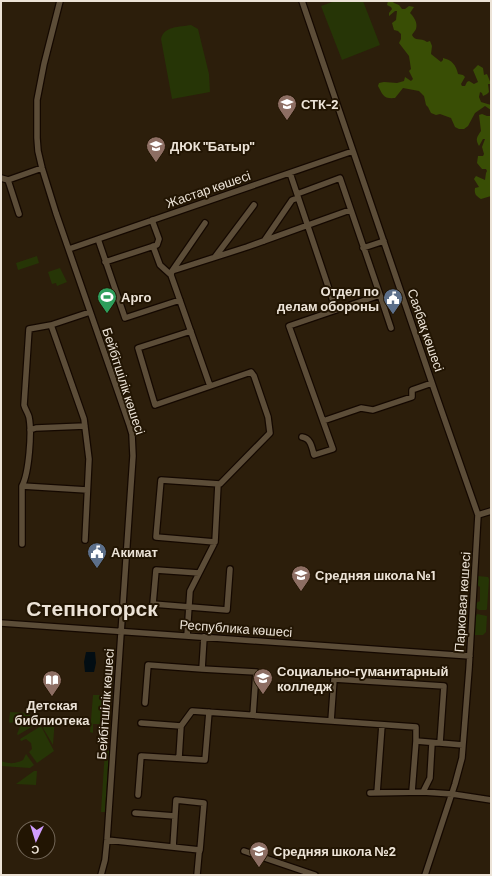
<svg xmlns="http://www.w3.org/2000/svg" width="492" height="876" viewBox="0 0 492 876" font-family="Barlow,sans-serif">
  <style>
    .green { fill: #263506 }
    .forest { fill: #394e05 }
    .water { fill: #020d13 }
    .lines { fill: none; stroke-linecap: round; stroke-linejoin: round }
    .minor-casing { stroke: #140800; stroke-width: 8 }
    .minor { stroke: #5c4d38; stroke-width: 5.5 }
    .labels { text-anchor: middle; stroke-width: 4; stroke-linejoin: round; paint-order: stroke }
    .poi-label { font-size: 13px; font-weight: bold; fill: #ece3d7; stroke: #221503; text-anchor: start }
    .street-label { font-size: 13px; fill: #ece3d7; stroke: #221503 }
    .town-label { font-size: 21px; font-weight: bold; fill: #ece3d7; stroke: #221503 }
  </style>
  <rect width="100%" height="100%" fill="#2c1e0b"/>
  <!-- green -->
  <path class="green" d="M335,1H363L380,45L342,60L321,6Z
    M191,25L198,29L209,74L210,92L172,99L161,39C164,26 179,27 191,25Z
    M37,256L39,263L18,270L16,263Z
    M60,268L67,282L57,286L56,283L52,284L48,272Z
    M478,576L488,577L489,579L487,609L486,610H479L476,608V603L480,601V587L477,585Z
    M477,614L487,616L486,632L483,635H474L476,616Z
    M93,695H104V697L103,698L104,709H101V720L103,721V724H93V733L90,732Z
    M10,712L29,713L35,725L18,735L17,734L20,727C18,723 14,721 10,723L9,722Z
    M55,718L53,745L43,728L44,725Z
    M41,726L54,751L37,763L29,752L32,749L31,743L26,739L21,741L20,739Z
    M105,750L109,751L105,812H101Z
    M26,754L34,765L30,768L1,766V761C9,764 15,764 23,760Z
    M34,771H37L36,785L16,784Z"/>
  <!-- forest -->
  <path class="forest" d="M388,1H392L394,3L399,5L402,9H405L409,6L414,7L410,13C414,17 418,23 416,29C415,31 413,33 412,35C415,42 420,37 427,42L430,41L432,46L431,54L441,62L443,60V58C452,60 456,65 458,74L463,75L465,77L461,84L462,86H465L467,82L469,81L474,84L478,82L473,70L478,65L483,68L484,75L487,74L491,84H488L489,92L487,94L483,96L482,93L480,92L479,97L481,102L491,105V110L485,106L475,113L468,126L464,129H459L455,127L451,118L440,114L436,115L431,113L428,107L426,105L424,96L419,91L403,88L395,98C383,99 383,95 378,86L379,83L384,82L397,83L404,81L405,77L411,81L413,79L409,71L411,69L409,56L399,43L401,39V34L398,31L394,30L392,23L396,20L397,11H395L389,16V13L392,9L391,7L387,5Z
    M482,114L487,116H491V196L481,199C476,196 474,194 475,188L479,187L474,179L476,176L485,180L486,173L487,171L486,169H482L477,163L478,156H483L484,154L482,147L485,139H483L479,146C475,139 477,137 481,131L479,115Z"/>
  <!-- water -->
  <path class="water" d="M86,652H95L96,663L94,672H85L84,662Z"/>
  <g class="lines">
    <!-- minor casing -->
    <g class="minor-casing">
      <path id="minor" d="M60,1L44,64L37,100V138L38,151L42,168L56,213L129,424L132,434L133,456L107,840L105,860L101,875
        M302,1L435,392L478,515L469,669L462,758L455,784L425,875
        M290,173L336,310
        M1,178L8,180L19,214
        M8,180L42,168
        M297,194L340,178L380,295L289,326L333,449L314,455C312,448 311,438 302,437
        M98,239L125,318L180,300
        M264,241L292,200L298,198
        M153,246L160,265L171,275L210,386
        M363,248L384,241
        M69,249L353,151
        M215,257L254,205
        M105,262L157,245L159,239L152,220
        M172,271L205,223
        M171,275L172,271L247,247L350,210
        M380,295L391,328
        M191,331L138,348L155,405L251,372L254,376L268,417L270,433L220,484L161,480L156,537L215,542
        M323,421L361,408L373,410L412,397V390L432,383
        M30,430L36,428L85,426
        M22,486L87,490
        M478,515L491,511
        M85,540L89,459L84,419L51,325L90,312
        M22,544V486C29,473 32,432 29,417C28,413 25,409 24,405L29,329L51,325
        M199,573L156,570L153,604L227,610L230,569
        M1,623L470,656
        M187,636L190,591L215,542L218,484
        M204,637L202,669L256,672L253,715
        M145,703L148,665L202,669
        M331,721L334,679L444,686L440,743
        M141,723L181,726
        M179,758L181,726L192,711L416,727V741L463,745
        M412,792L416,741
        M423,792L430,778L432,743
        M370,793L423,792L452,794L491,800
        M377,793L382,725
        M138,795L141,756L205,760L209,712
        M135,813L175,816
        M107,840L200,850L204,803L176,800L173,847
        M244,851L315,875
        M197,875L199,853L200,850"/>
    </g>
    <!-- minor -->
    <use href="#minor" class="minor"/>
  </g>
  <!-- icons -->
  <defs>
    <g id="university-pin" transform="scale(1)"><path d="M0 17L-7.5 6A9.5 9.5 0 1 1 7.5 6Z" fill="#8d6e63" stroke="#221503"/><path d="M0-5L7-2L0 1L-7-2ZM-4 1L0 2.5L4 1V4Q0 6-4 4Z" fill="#fff"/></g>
    <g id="school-pin" transform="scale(1)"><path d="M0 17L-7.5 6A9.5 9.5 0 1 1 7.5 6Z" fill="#8d6e63" stroke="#221503"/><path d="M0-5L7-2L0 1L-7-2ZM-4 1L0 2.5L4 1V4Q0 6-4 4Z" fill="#fff"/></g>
    <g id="stadium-pin" transform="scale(1)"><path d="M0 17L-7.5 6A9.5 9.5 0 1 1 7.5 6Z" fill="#2e9e5b" stroke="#221503"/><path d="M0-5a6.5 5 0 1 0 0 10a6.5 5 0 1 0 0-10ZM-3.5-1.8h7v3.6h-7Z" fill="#fff"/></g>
    <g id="civic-pin" transform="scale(1)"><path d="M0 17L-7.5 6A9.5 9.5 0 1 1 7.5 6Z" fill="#5c6f8a" stroke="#221503"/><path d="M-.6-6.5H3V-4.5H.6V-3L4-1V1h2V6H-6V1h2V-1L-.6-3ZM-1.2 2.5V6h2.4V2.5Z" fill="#fff"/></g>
    <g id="library-pin" transform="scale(1)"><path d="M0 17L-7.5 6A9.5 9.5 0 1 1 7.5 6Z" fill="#8d6e63" stroke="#221503"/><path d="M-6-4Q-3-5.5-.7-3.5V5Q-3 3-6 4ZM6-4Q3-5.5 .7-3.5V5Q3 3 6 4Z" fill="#fff"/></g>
  </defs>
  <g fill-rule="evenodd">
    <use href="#university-pin" x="287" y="104"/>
    <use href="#school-pin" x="156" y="146"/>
    <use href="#stadium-pin" x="107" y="297"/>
    <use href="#civic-pin" x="393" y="298"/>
    <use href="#civic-pin" x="97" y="552"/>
    <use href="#school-pin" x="301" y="575"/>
    <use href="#university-pin" x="263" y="678"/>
    <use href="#library-pin" x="52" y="680"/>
    <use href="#school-pin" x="259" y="851"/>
  </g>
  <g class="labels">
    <!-- poi labels -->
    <g class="poi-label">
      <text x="301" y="109">СТК-2</text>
      <text x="170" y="151">ДЮК "Батыр"</text>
      <text x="379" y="296" text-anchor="end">Отдел по<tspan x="379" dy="15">делам обороны</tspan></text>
      <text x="121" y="302">Арго</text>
      <text x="111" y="557">Акимат</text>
      <text x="315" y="580">Средняя школа №1</text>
      <text x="277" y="676">Социально-гуманитарный<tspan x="277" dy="15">колледж</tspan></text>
      <text x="52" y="710" text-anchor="middle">Детская<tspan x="52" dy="15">библиотека</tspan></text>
      <text x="273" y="856">Средняя школа №2</text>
    </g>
    <!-- street labels -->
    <g class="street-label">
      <text transform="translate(208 189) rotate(-19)" y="5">Жастар көшесі</text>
      <text transform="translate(426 330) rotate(71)" y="5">Саябақ көшесі</text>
      <text transform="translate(124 381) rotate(72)" y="5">Бейбітшілік көшесі</text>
      <text transform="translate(462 602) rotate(-86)" y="5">Парковая көшесі</text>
      <text transform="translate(236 628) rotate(4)" y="5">Республика көшесі</text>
      <text transform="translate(105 704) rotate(-86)" y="5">Бейбітшілік көшесі</text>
    </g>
    <!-- town labels -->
    <g class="town-label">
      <text x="92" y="616">Степногорск</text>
    </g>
  </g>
  <!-- border -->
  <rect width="492" height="876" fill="none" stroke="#ece3d7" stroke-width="4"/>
  <!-- north arrow -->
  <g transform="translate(36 840) rotate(184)"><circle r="19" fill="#221503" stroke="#736758"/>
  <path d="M0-3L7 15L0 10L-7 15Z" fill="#d09dff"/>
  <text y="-6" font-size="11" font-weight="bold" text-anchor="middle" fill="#ece3d7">С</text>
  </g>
</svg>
